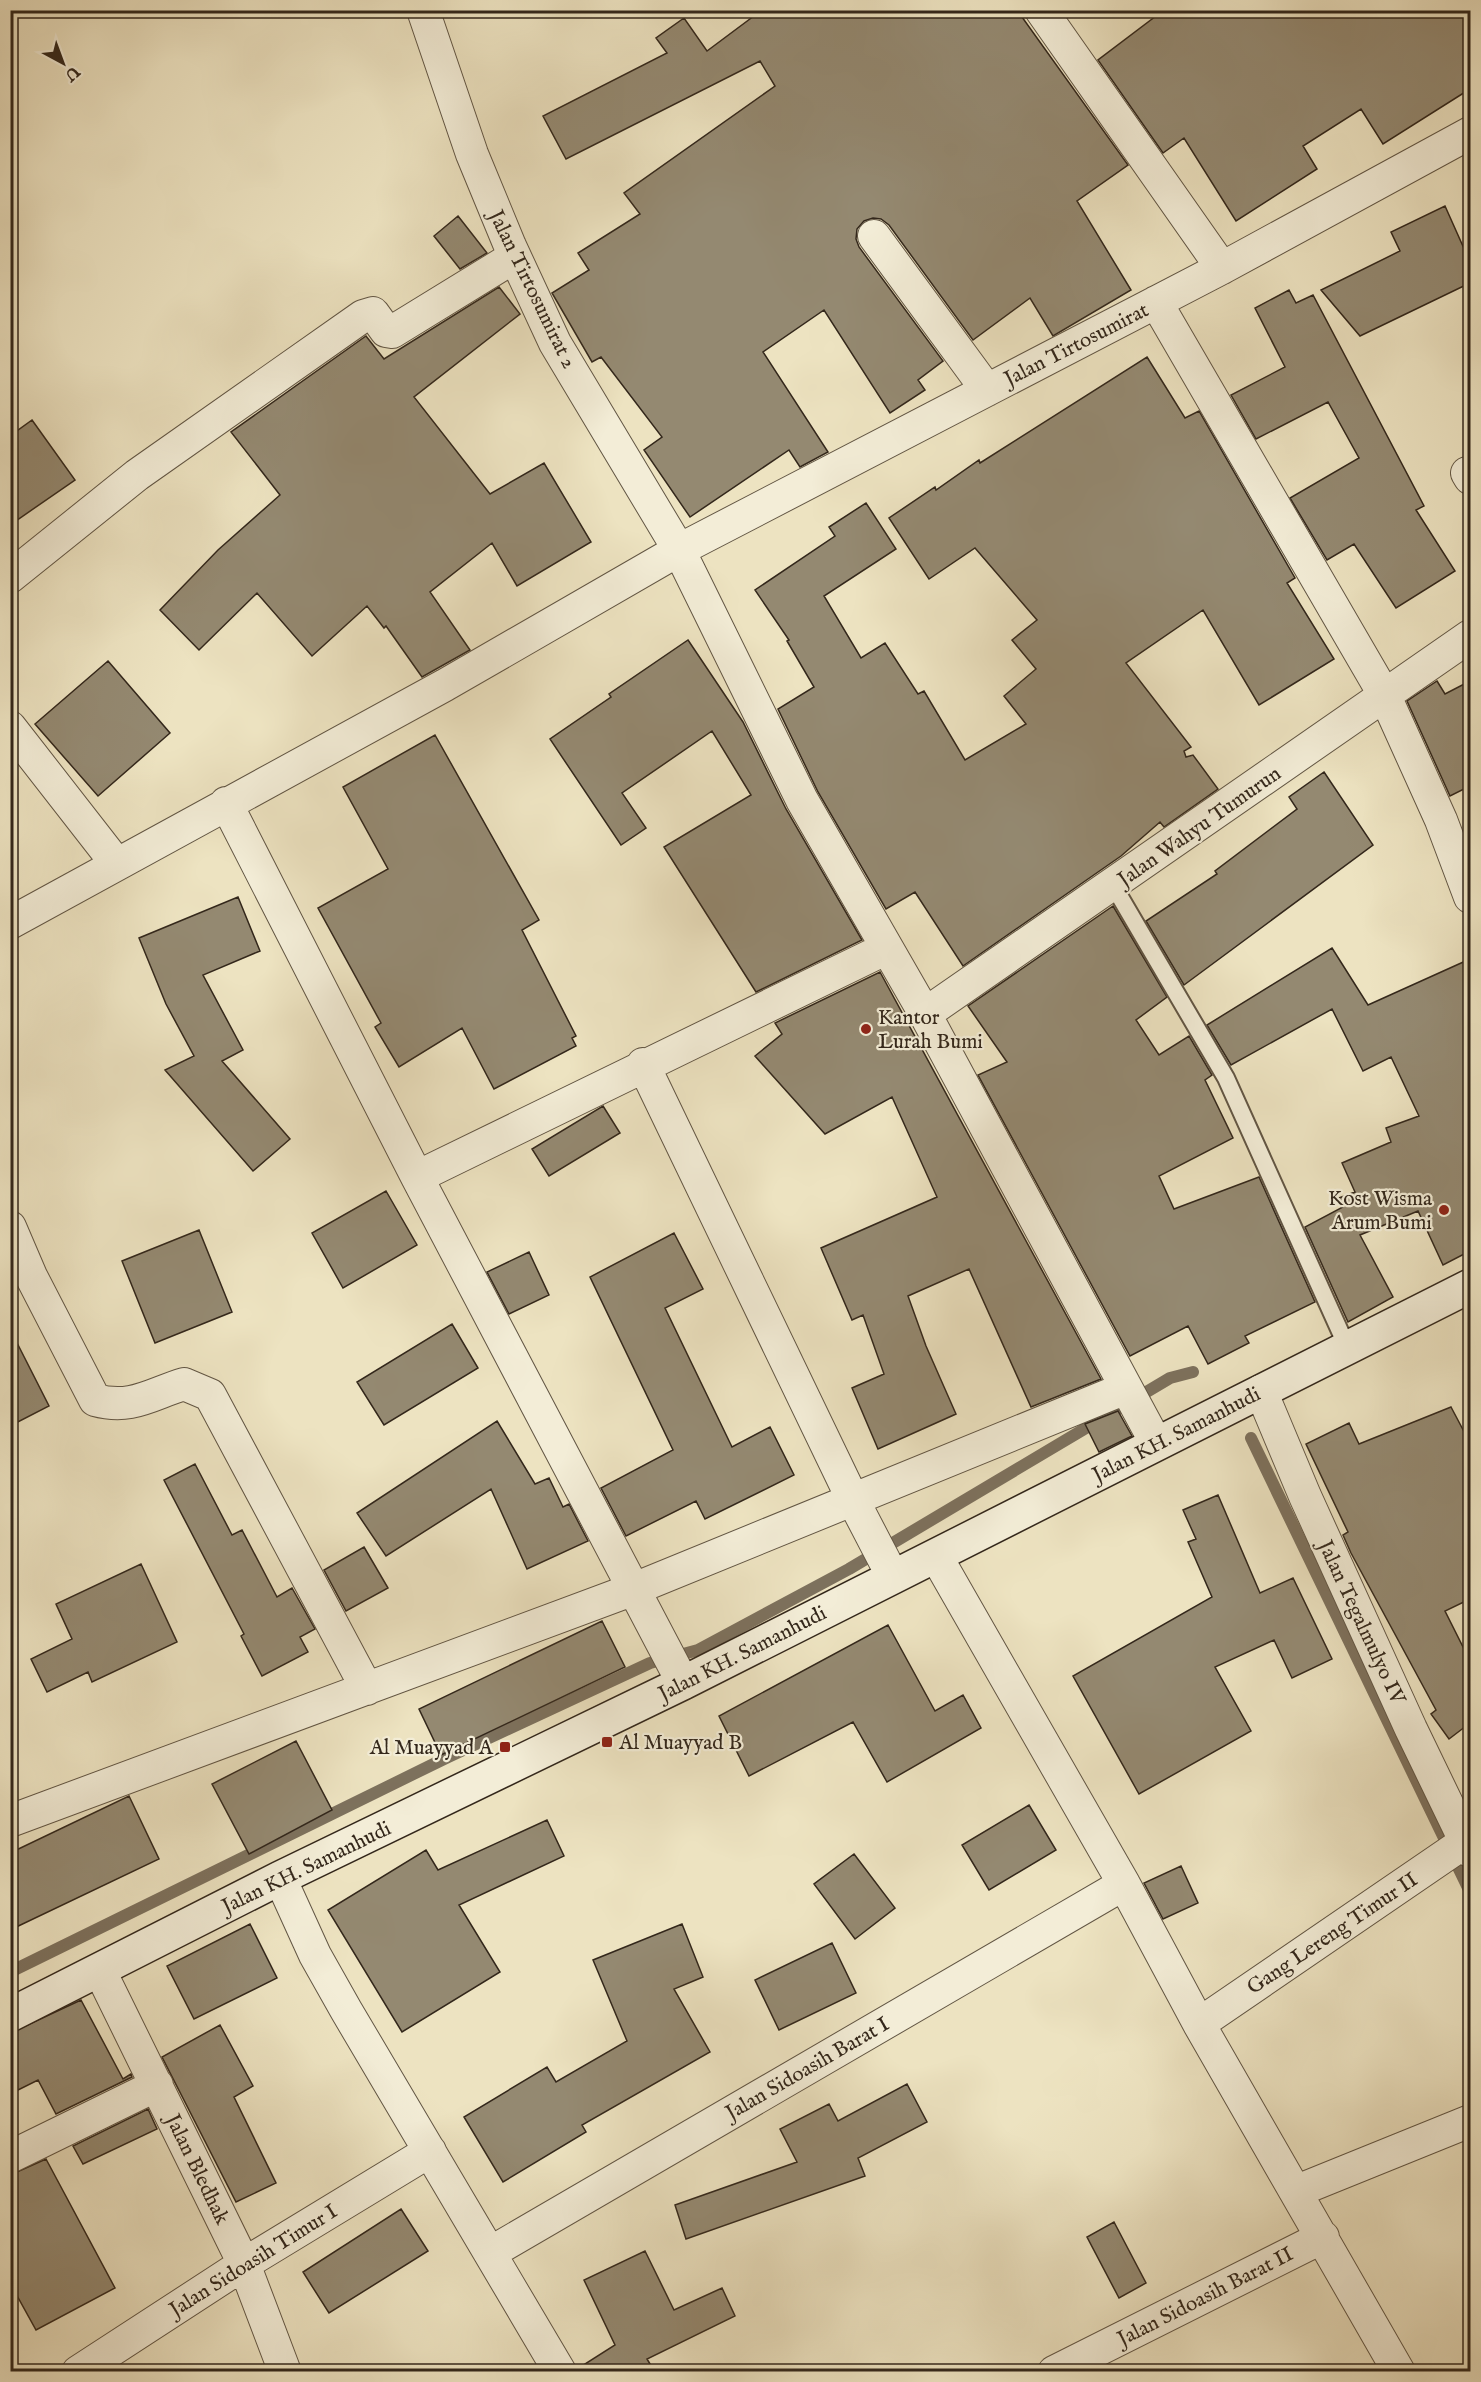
<svg xmlns="http://www.w3.org/2000/svg" width="1481" height="2382" viewBox="0 0 1481 2382" font-family="'IM FELL English',serif">
  <style>
    .lines { fill: none; stroke-linecap: round; stroke-linejoin: round }
    .stream { stroke: #7d715d; stroke-width: 12 }
    .building { fill: #948971; stroke: #33271b; stroke-width: 1.5 }
    .lane-casing { stroke: #625644; stroke-width: 20 }
    .street-casing { stroke: #625644; stroke-width: 34 }
    .secondary-casing { stroke: #33271b; stroke-width: 36 }
    .lane { stroke: #f3edd7; stroke-width: 16 }
    .street { stroke: #f3edd7; stroke-width: 32 }
    .secondary { stroke: #f3edd7; stroke-width: 33 }
    .poi-dot { fill: #8f2418; stroke: #f3edd7; stroke-width: 2 }
    .labels { text-anchor: middle; stroke-width: 4.5; stroke-linejoin: round; paint-order: stroke }
    .street-label { font-size: 21px; fill: #33271b; stroke: #f3edd7 }
    .poi-label { font-size: 21px; fill: #33271b; stroke: #f3edd7; text-anchor: start }
  </style>
  <rect width="100%" height="100%" fill="#ede3c1"/>
  <filter id="stains"><feTurbulence type="fractalNoise" baseFrequency=".00333" numOctaves="4"/><feColorMatrix values="0 0 0 0 .2 0 0 0 0 .09 0 0 0 0 .02 0 0 0 .5 -.17"/></filter>
  <radialGradient id="worn" r=".72"><stop offset=".6" stop-color="#630" stop-opacity="0"/><stop offset="1" stop-color="#630" stop-opacity=".3"/></radialGradient>
  <g class="lines">
    <!-- stream -->
    <path class="stream" d="M1251,1438L1470,1892
      M10,1972L448,1757L650,1663L698,1650L849,1569L1170,1378L1193,1372"/>
  </g>
  <!-- building -->
  <path class="building" d="M762,10H1017L1128,165L1077,201L1131,290L1053,336L1030,298L973,340L889,225L881,219L873,218L864,221L857,229L856,239L859,247L943,361L918,380L925,390L890,413L824,310L763,352L828,452L800,467L789,450L690,517L644,450L662,437L601,357L592,362L552,293L589,270L578,253L640,214L624,193L775,86L760,61L566,159L543,116L667,53L656,38L684,18L707,51Z
    M1164,10H1470V89L1383,144L1361,109L1303,146L1317,169L1236,221L1184,138L1163,153L1098,60Z
    M1445,206L1470,262V283L1360,336L1321,290L1400,251L1391,232Z
    M458,216L487,253L460,269L434,236Z
    M499,287L520,314L414,397L490,494L544,463L591,542L517,586L492,543L430,592L470,650L422,677L386,626L384,628L367,606L312,656L257,593L199,650L160,610L218,550L280,495L231,432L366,336L384,359Z
    M1289,290L1296,303L1313,295L1424,506L1416,510L1455,571L1396,608L1354,544L1327,560L1290,498L1359,458L1328,402L1256,439L1231,395L1285,367L1255,308Z
    M1147,357L1185,418L1199,411L1295,578L1287,583L1334,659L1259,705L1203,610L1126,663L1191,747L1184,751L1186,757L1193,755L1218,789L1164,827L1160,822L1121,856L963,966L915,892L886,909L818,792L778,709L814,687L787,641L789,640L755,590L835,536L829,527L866,503L896,549L824,596L861,658L885,643L918,694L924,691L965,760L1026,724L1004,696L1036,669L1012,640L1037,620L975,548L929,579L889,518L935,487L936,490L979,460L980,463Z
    M32,420L75,480L10,525V436Z
    M688,640L743,722L786,809L862,940L756,992L664,847L751,795L712,731L622,793L646,828L621,845L550,739L611,697L609,694Z
    M108,661L170,733L98,796L35,724Z
    M1437,681L1445,694L1470,681V786L1450,796L1407,701Z
    M435,735L539,920L522,930L576,1036L572,1038L576,1046L494,1089L462,1028L399,1067L375,1027L381,1023L318,908L388,869L343,787Z
    M1324,772L1373,845L1184,985L1146,921L1217,874L1215,871L1297,809L1289,797Z
    M238,897L260,951L203,975L243,1050L222,1061L290,1139L253,1171L165,1070L194,1056L166,1004L139,938Z
    M1113,906L1167,997L1136,1020L1159,1055L1189,1036L1212,1075L1205,1080L1233,1138L1159,1176L1174,1209L1259,1177L1315,1302L1245,1336L1249,1343L1208,1364L1188,1326L1130,1356L978,1075L1007,1062L968,1006Z
    M1332,948L1368,1005L1470,959V1251L1443,1265L1418,1211L1360,1235L1393,1297L1348,1322L1305,1227L1343,1207L1339,1198L1355,1192L1342,1163L1391,1142L1386,1128L1419,1116L1391,1057L1363,1071L1332,1009L1231,1065L1207,1025Z
    M880,972L1101,1379L1031,1407L969,1269L908,1296L926,1346L956,1414L878,1449L852,1388L884,1374L863,1315L852,1320L821,1248L937,1197L892,1097L825,1134L755,1056L782,1034L775,1023Z
    M603,1106L620,1133L549,1176L532,1149Z
    M386,1191L417,1245L343,1288L312,1233Z
    M199,1230L232,1312L155,1343L122,1261Z
    M674,1233L703,1289L665,1308L732,1447L770,1427L794,1475L705,1519L696,1501L626,1536L601,1488L673,1450L590,1277Z
    M529,1252L549,1295L509,1314L487,1272Z
    M452,1324L478,1368L384,1425L357,1382Z
    M10,1329L49,1406L10,1426Z
    M1451,1407L1470,1443V1599L1445,1611L1470,1661V1723L1449,1739L1431,1714L1436,1710L1351,1553L1343,1535L1348,1532L1306,1444L1349,1423L1359,1444Z
    M1118,1411L1132,1436L1099,1452L1085,1424Z
    M497,1421L535,1484L549,1478L563,1507L569,1504L588,1541L527,1569L491,1489L386,1556L357,1513Z
    M195,1464L232,1535L242,1530L277,1597L292,1588L315,1629L300,1637L308,1652L262,1676L241,1636L244,1634L164,1480Z
    M1218,1495L1260,1593L1293,1578L1332,1659L1292,1678L1274,1640L1215,1667L1251,1731L1139,1794L1073,1676L1212,1597L1188,1542L1196,1539L1183,1510Z
    M364,1547L388,1588L346,1611L324,1570Z
    M141,1564L177,1642L92,1682L88,1672L47,1692L31,1659L72,1639L56,1604Z
    M602,1621L625,1667L441,1755L419,1709Z
    M888,1625L935,1711L963,1695L981,1728L887,1782L853,1722L749,1776L719,1716Z
    M296,1741L332,1810L249,1854L212,1784Z
    M129,1796L159,1859L10,1930V1853Z
    M1029,1805L1056,1850L989,1890L962,1845Z
    M547,1820L564,1856L459,1905L500,1972L402,2032L328,1910L426,1850L438,1870Z
    M854,1854L895,1908L855,1939L814,1884Z
    M1181,1866L1198,1903L1163,1919L1144,1883Z
    M250,1924L277,1978L194,2019L167,1966Z
    M682,1924L703,1977L674,1989L710,2052L582,2125L586,2132L503,2182L464,2117L547,2067L556,2082L627,2041L593,1960Z
    M832,1943L856,1993L779,2030L755,1980Z
    M81,2000L123,2079L131,2074L132,2077L56,2114L38,2080L10,2094V2033Z
    M220,2025L253,2086L234,2097L276,2183L236,2202L162,2057Z
    M907,2084L927,2122L858,2158L865,2176L686,2239L675,2205L797,2162L780,2129L829,2104L838,2121Z
    M148,2109L157,2129L83,2164L73,2146Z
    M46,2159L115,2288L36,2330L10,2283V2175Z
    M401,2209L428,2251L329,2313L303,2272Z
    M1114,2222L1146,2283L1119,2298L1087,2237Z
    M645,2251L674,2310L722,2288L735,2316L647,2359L655,2372H578L577,2369L615,2345L584,2280Z"/>
  <g class="lines">
    <!-- lane casing -->
    <g class="lane-casing">
      <path id="lane" d="M1113,885L1226,1078L1348,1349"/>
    </g>
    <!-- street casing -->
    <g class="street-casing">
      <path id="street" d="M423,10L472,154L510,246L555,343L679,550L802,800L925,1014L1156,1443
        M1041,10L1222,268
        M874,236L987,390
        M1156,302L1385,696L1441,820L1470,897
        M1467,473L1470,478
        M10,577L137,475L363,316L373,313L386,331L392,332L514,257
        M10,727L116,863
        M226,803L417,1177L683,1683
        M10,923L445,685L679,550L1222,268L1470,133
        M925,1014L1470,636
        M643,1064L853,1500L893,1577
        M417,1177L887,948
        M10,1227L31,1276L95,1400C132,1410 151,1394 184,1384L210,1395L367,1689
        M1261,1391L1305,1496L1411,1729L1470,1851
        M936,1556L1124,1884L1199,2024L1399,2372
        M10,1821L634,1589L1126,1388
        M280,1878L315,1955L346,2010L560,2372
        M100,1971L244,2264L285,2372
        M1199,2024L1465,1842
        M10,2157L157,2085
        M1297,2191L1470,2121
        M490,2253L1124,1884
        M78,2372L244,2264L430,2151
        M1054,2372L1323,2237"/>
    </g>
    <!-- secondary casing -->
    <g class="secondary-casing">
      <path id="secondary" d="M10,2015L280,1878L683,1683L1470,1286"/>
    </g>
    <!-- lane -->
    <use href="#lane" class="lane"/>
    <!-- street -->
    <use href="#street" class="street"/>
    <!-- secondary -->
    <use href="#secondary" class="secondary"/>
  </g>
  <!-- markers -->
  <g class="poi-dot">
    <circle cx="866" cy="1029" r="6"/>
    <circle cx="1444" cy="1210" r="6"/>
    <rect x="601" y="1736" width="12" height="12" rx="3"/>
    <rect x="499" y="1741" width="12" height="12" rx="3"/>
  </g>
  <g class="labels">
    <!-- street labels -->
    <g class="street-label">
      <text transform="translate(533 289) rotate(64)" y="7">Jalan Tirtosumirat 2</text>
      <text transform="translate(1076 344) rotate(-27)" y="7">Jalan Tirtosumirat</text>
      <text transform="translate(1199 826) rotate(-35)" y="7">Jalan Wahyu Tumurun</text>
      <text transform="translate(1176 1434) rotate(-27)" y="7">Jalan KH. Samanhudi</text>
      <text transform="translate(1362 1622) rotate(65)" y="7">Jalan Tegalmulyo IV</text>
      <text transform="translate(742 1653) rotate(-27)" y="7">Jalan KH. Samanhudi</text>
      <text transform="translate(306 1867) rotate(-26)" y="7">Jalan KH. Samanhudi</text>
      <text transform="translate(1332 1933) rotate(-34)" y="7">Gang Lereng Timur II</text>
      <text transform="translate(807 2068) rotate(-30)" y="7">Jalan Sidoasih Barat I</text>
      <text transform="translate(198 2169) rotate(64)" y="7">Jalan Bledhak</text>
      <text transform="translate(253 2260) rotate(-32)" y="7">Jalan Sidoasih Timur I</text>
      <text transform="translate(1205 2296) rotate(-27)" y="7">Jalan Sidoasih Barat II</text>
    </g>
    <!-- poi labels -->
    <g class="poi-label">
      <text x="878" y="1024">Kantor<tspan x="878" dy="24">Lurah Bumi</tspan></text>
      <text x="1432" y="1205" text-anchor="end">Kost Wisma<tspan x="1432" dy="24">Arum Bumi</tspan></text>
      <text x="619" y="1749">Al Muayyad B</text>
      <text x="493" y="1754" text-anchor="end">Al Muayyad A</text>
    </g>
  </g>
  <!-- margin -->
  <rect width="1481" height="2382" fill="none" stroke="#ede3c1" stroke-width="36"/>
  <rect x="12" y="12" width="1457" height="2358" fill="none" stroke="#33271b" stroke-width="3"/>
  <rect x="18" y="18" width="1445" height="2346" fill="none" stroke="#33271b" stroke-width="1.5"/>
  <!-- north arrow -->
  <g transform="translate(63 63) rotate(139)" stroke="#f3edd7" stroke-width="4.5" paint-order="stroke">
  <path d="M0-4.5L10 22L0 15L-10 22Z" fill="#33271b"/>
  <text y="-9" font-size="16" font-weight="bold" text-anchor="middle" fill="#33271b">U</text>
  </g>
  <rect width="100%" height="100%" filter="url(#stains)"/>
  <rect width="100%" height="100%" fill="url(#worn)"/>
</svg>
